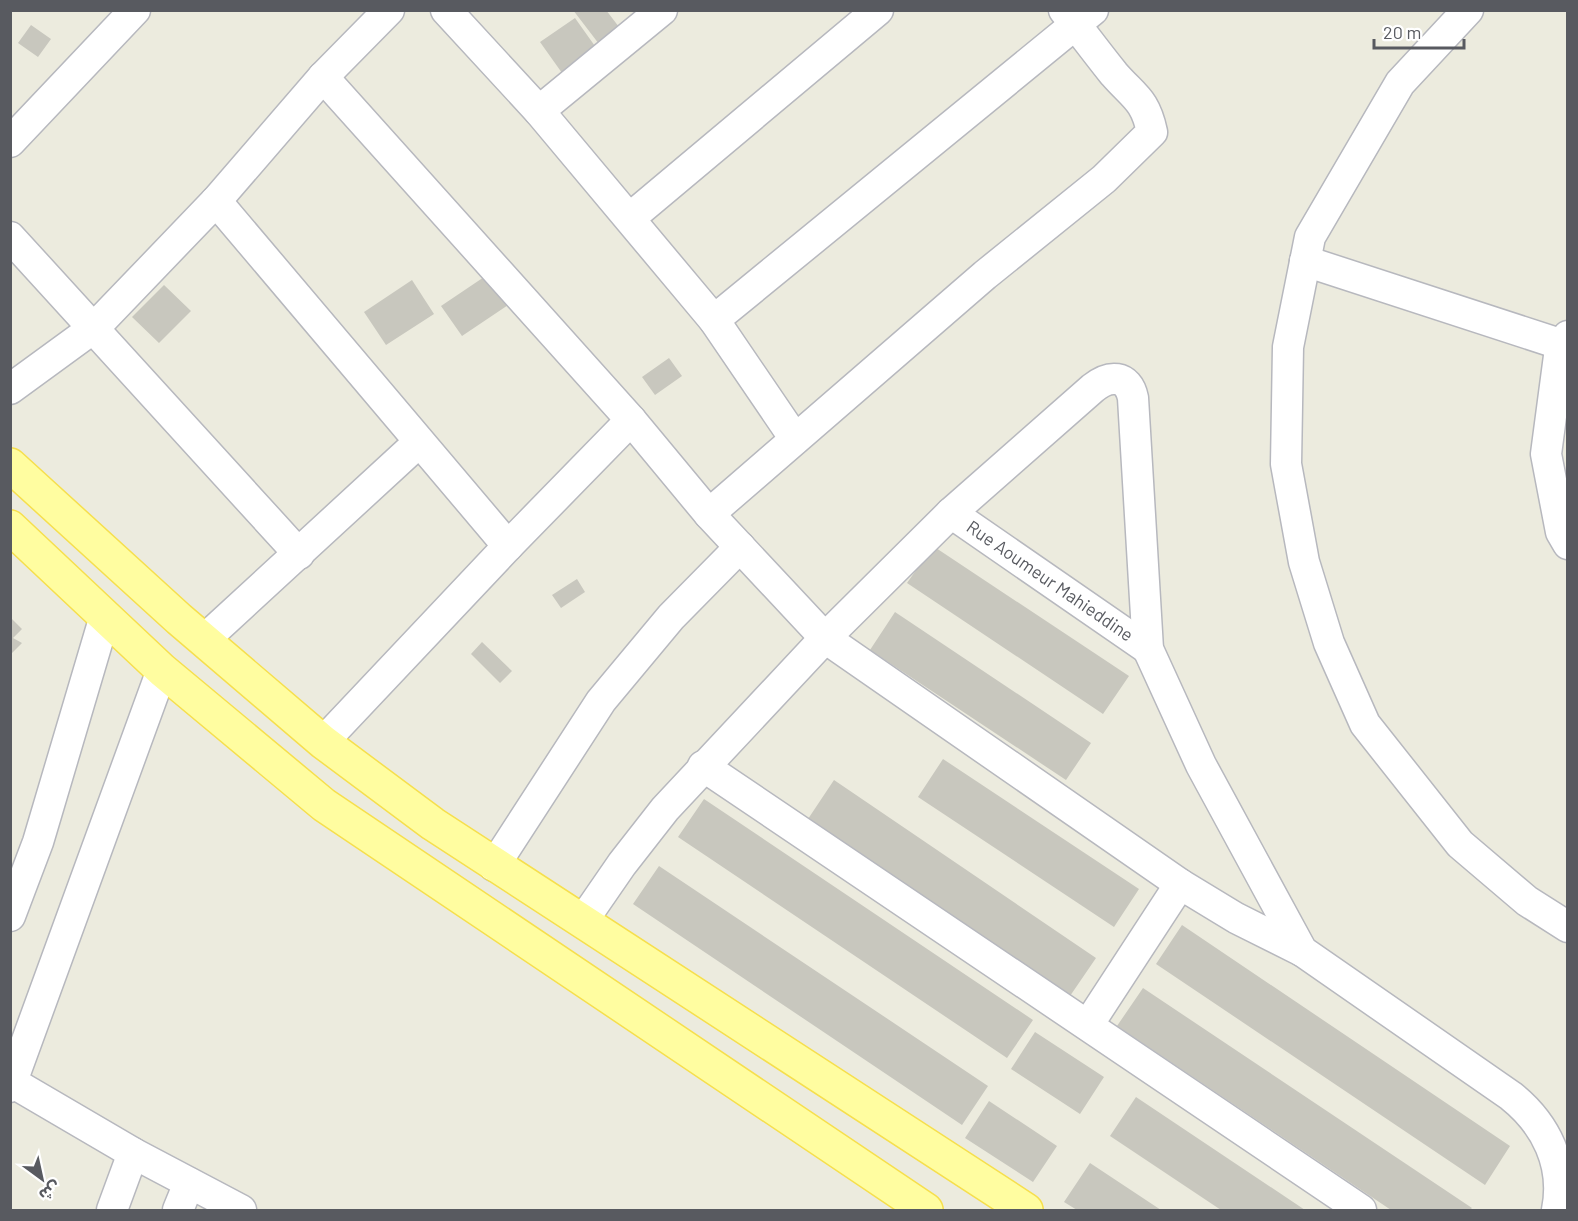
<svg xmlns="http://www.w3.org/2000/svg" width="1578" height="1221" viewBox="0 0 1578 1221" font-family="Barlow,'Noto Sans Arabic',sans-serif">
  <style>
    .building { fill: #c8c7be }
    .lines { fill: none; stroke-linecap: round; stroke-linejoin: round }
    .minor-casing { stroke: #b7b8be; stroke-width: 33 }
    .major-casing { stroke: #f6df4d; stroke-width: 36 }
    .minor { stroke: #fff; stroke-width: 30 }
    .major { stroke: #fffda0; stroke-width: 33 }
    .labels { text-anchor: middle; stroke-width: 4.5; stroke-linejoin: round; paint-order: stroke }
    .street-label { font-size: 18px; fill: #585a60; stroke: #fff }
  </style>
  <rect width="100%" height="100%" fill="#ecebde"/>
  <!-- building -->
  <path class="building" d="M573,10H606L619,27L599,44Z
    M575,18L602,56L567,80L540,42Z
    M31,25L51,39L38,57L18,43Z
    M490,273L511,303L462,336L441,306Z
    M412,280L434,314L386,345L364,312Z
    M164,285L191,311L159,343L132,317Z
    M669,358L682,376L655,395L642,377Z
    M933,546L1129,676L1103,714L907,583Z
    M577,579L585,592L561,608L552,595Z
    M895,612L1091,743L1066,780L870,650Z
    M10,617L22,629L13,638L22,643L10,655Z
    M482,642L512,671L500,683L471,654Z
    M943,759L1139,889L1114,927L918,797Z
    M834,780L1096,958L1070,996L808,819Z
    M704,799L1033,1020L1007,1058L678,837Z
    M659,866L988,1086L962,1125L633,904Z
    M1182,925L1510,1146L1485,1185L1156,964Z
    M1143,988L1472,1208L1470,1210H1391L1117,1026Z
    M1035,1032L1104,1077L1080,1114L1011,1069Z
    M1136,1097L1305,1210H1221L1110,1136Z
    M989,1101L1057,1146L1033,1182L965,1138Z
    M1090,1163L1161,1210H1077L1064,1202Z"/>
  <g class="lines">
    <!-- minor casing -->
    <g class="minor-casing">
      <g id="minor">
        <path d="M446,10L539,111L714,320L795,439"/>
        <path d="M1468,10L1400,83L1310,237L1288,347L1286,464L1304,562L1329,643L1365,724L1460,844L1527,901L1568,927"/>
        <path d="M323,77L631,420L709,514L825,638L1180,884L1236,918L1302,951"/>
        <path d="M539,111L662,10"/>
        <path d="M10,142L135,10"/>
        <path d="M216,201L508,546"/>
        <path d="M630,218L878,10"/>
        <path d="M10,237L299,554"/>
        <path d="M1305,261L1563,345"/>
        <path d="M714,320L1093,10"/>
        <path d="M1568,336L1559,356L1546,454L1561,532L1568,544"/>
        <path d="M10,389L95,327L216,201L323,77L389,10"/>
        <path id="s1" d="M951,513L1148,649"/>
        <path d="M709,514L985,275L1104,179L1152,132C1145,99 1134,97 1114,74C1097,53 1081,31 1064,10"/>
        <path d="M205,639L418,443"/>
        <path d="M323,742L508,546L631,420"/>
        <path d="M703,766L1361,1210"/>
        <path d="M494,866L601,701L671,617L740,547"/>
        <path d="M10,916L38,842L105,616"/>
        <path d="M582,922L622,864L665,809L825,638L951,513L1093,388C1109,375 1128,374 1133,398L1148,649L1201,765L1302,951L1511,1096C1546,1124 1566,1165 1557,1210"/>
        <path d="M1088,1025L1180,884"/>
        <path d="M10,1081L133,1153L241,1210"/>
        <path d="M10,1087L162,670"/>
        <path d="M112,1210L133,1153"/>
        <path d="M178,1210L189,1183"/>
      </g>
    </g>
    <!-- major casing -->
    <g class="major-casing">
      <path id="major" d="M10,465L179,619L323,742L433,824L1026,1210
        M10,527L162,670L324,805L926,1210"/>
    </g>
    <!-- minor -->
    <use href="#minor" class="minor"/>
    <!-- major -->
    <use href="#major" class="major"/>
  </g>
  <g class="labels">
    <!-- street labels -->
    <g class="street-label">
      <text dy="6" stroke="none"><textPath href="#s1" startOffset="120">Rue Aoumeur Mahieddine</textPath></text>
    </g>
  </g>
  <!-- border -->
  <rect width="1578" height="1221" fill="none" stroke="#585a60" stroke-width="24"/>
  <!-- north arrow -->
  <g transform="translate(42 1179) rotate(147)" stroke="#ffffff" stroke-width="4.5" paint-order="stroke">
  <path d="M0-4.5L10 22L0 15L-10 22Z" fill="#585a60"/>
  <text y="-9" font-size="16" font-weight="bold" text-anchor="middle" fill="#585a60">ش</text>
  </g>
  <!-- scale -->
  <path d="M1374 39v9h90v-9" fill="none" stroke="#585a60" stroke-width="3"/>
  <text x="1383" y="39" font-size="18" fill="#585a60" stroke="#ffffff" stroke-width="4.5" paint-order="stroke">20 m</text>
</svg>
